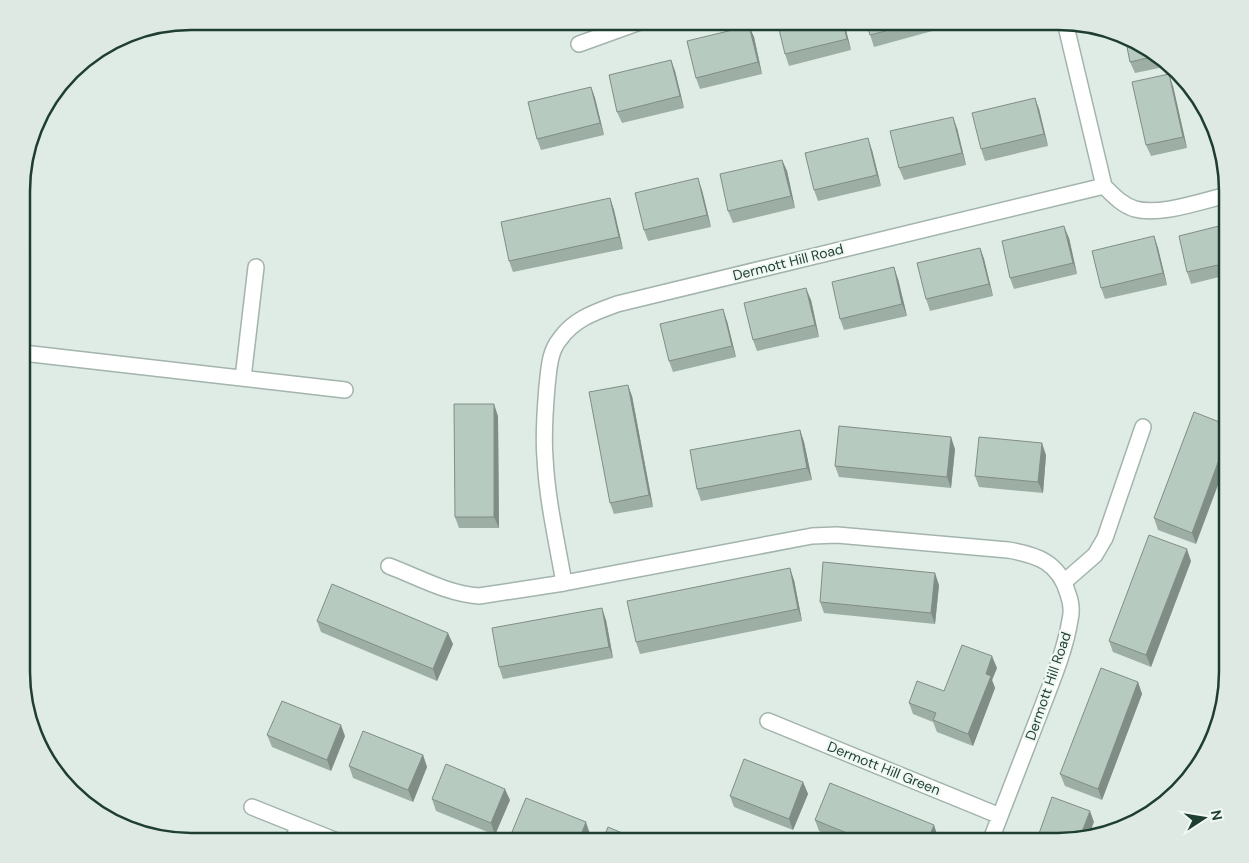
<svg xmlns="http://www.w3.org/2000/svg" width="1249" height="863" viewBox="0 0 1249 863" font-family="'DM Sans',sans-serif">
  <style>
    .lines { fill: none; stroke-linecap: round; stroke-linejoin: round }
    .minor-casing { stroke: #a2b4ac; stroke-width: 18 }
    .minor { stroke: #fff; stroke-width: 15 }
    .wall { fill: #9daea5 }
    .shaded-wall { fill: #808d86 }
    .building { fill: #b7cac0; stroke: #808d86 }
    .labels { text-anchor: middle; stroke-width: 4.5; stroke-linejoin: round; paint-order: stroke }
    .street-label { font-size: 14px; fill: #1f3e32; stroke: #f0f8f3 }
    .rim { fill: none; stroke: #1f3e32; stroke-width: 2.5 }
  </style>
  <rect width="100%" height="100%" fill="#dfece5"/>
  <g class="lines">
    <!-- minor casing -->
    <g class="minor-casing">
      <path id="minor" d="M579,44L643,21
        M1104,186C1113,195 1122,205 1135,209C1160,216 1202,201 1227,195
        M23,353L345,390
        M243,378L256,267
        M389,566C418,577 448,594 479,596L564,583L812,536L837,535L1008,550C1037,555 1059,562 1068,594C1071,602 1072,612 1070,620C1065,651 1052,681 1041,710C1024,754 1007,798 990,842
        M1064,582L1095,555L1105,538L1143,427
        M564,583C557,542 547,500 545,458C543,435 545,410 547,386C549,370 549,352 560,339C574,319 595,312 617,304L1104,186L1065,22
        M768,721L1000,816
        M252,807L337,841
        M292,841L299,826"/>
    </g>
    <!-- minor -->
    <use href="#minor" class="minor"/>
  </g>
  <!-- wall -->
  <path class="wall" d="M844,22L851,50L789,66L785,54Z
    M866,22H933L936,30L874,47Z
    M955,22H975L957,27Z
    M749,26L754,37L762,74L700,89L696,78Z
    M1125,37L1161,56L1169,66L1135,73L1130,62Z
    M671,60L675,71L684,108L622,123L617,112Z
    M1173,86L1187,148L1151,156L1146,145Z
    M591,87L595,98L604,135L541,150L537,139Z
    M1035,98L1039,109L1048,146L985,161L981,149Z
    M957,128L966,165L904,180L899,168Z
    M872,150L881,186L818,201L814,190Z
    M782,160L787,171L795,208L733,223L728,211Z
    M702,190L711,227L648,241L644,230Z
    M610,198L614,210L623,249L513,272L509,261Z
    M1227,224V275L1191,284L1187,272Z
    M1154,236L1158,248L1167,285L1105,299L1101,288Z
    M1069,238L1077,274L1014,289L1010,278Z
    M980,248L984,259L993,296L930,311L926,299Z
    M898,279L907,316L844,330L840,319Z
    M811,300L819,337L757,351L753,340Z
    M727,321L736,357L673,372L669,361Z
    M632,396L653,507L614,514L610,503Z
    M1194,412L1196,544L1158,530L1154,518Z
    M498,416L499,528H459L455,517Z
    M800,430L804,442L812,480L701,501L697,489Z
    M955,449L951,488L839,477L835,466Z
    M1046,455L1043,493L979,487L975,476Z
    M1191,561L1151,667L1113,652L1109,641Z
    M794,580L802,621L640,654L636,642Z
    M939,585L935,624L824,613L820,602Z
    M606,620L613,658L503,679L499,667Z
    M317,621L453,644L437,681L321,632Z
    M997,668L992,680L995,688L973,746L937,732L933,722L913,714L909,703L944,691Z
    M1138,682L1142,694L1102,800L1065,786L1060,774Z
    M267,735L345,736L331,771L272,747Z
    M423,755L427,767L413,802L353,778L349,766Z
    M803,782L808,794L793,830L734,807L730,796Z
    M432,799L510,800L495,835L436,811Z
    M815,820L938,837L936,842H844L819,831Z
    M512,832L590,834L587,842H515Z"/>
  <!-- shaded-wall -->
  <path class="shaded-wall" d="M843,22H844L851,50L847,39Z
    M749,26L754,37L762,74L758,62Z
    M671,60L675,71L684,108L680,96Z
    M1169,74L1173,86L1187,148L1183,137Z
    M591,87L595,98L604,135L600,123Z
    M1035,98L1039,109L1048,146L1044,134Z
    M953,117L957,128L966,165L962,153Z
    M868,138L872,150L881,186L877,175Z
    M782,160L787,171L795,208L791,196Z
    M698,178L702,190L711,227L707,215Z
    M610,198L614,210L623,249L619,237Z
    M1064,226L1069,238L1077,274L1073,263Z
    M1154,236L1158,248L1167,285L1163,273Z
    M980,248L984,259L993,296L989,284Z
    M894,267L898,279L907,316L902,304Z
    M806,288L811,300L819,337L815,325Z
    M723,309L727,321L736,357L732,346Z
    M628,385L632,396L653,507L649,495Z
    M494,404L498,416L499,528L494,517Z
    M800,430L804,442L812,480L807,468Z
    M951,437L955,449L951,488L947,477Z
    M1227,438V461L1196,544L1192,533Z
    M1042,443L1046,455L1043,493L1038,482Z
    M1187,549L1191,561L1151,667L1146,655Z
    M790,568L794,580L802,621L798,609Z
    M935,573L939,585L935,624L931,613Z
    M602,608L606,620L613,658L609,647Z
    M448,633L453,644L437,681L433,669Z
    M992,656L997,668L992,680L995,688L973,746L968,734L986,674Z
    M1138,682L1142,694L1102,800L1098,789Z
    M341,725L345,736L331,771L327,760Z
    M423,755L427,767L413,802L408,790Z
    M803,782L808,794L793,830L789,819Z
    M505,789L510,800L495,835L491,823Z
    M1090,811L1094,822L1089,835L1080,837Z
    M586,822L590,834L587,842H578Z
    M934,825L938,837L936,842H927Z"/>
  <!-- building -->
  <path class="building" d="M777,21L843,22L847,39L785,54Z
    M866,22H920L870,35Z
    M749,26L758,62L696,78L687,41Z
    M1125,37L1160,55L1130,62Z
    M671,60L680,96L617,112L609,75Z
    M1169,74L1183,137L1146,145L1132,82Z
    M591,87L600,123L537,139L528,102Z
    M1035,98L1044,134L981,149L972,113Z
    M953,117L962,153L899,168L890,131Z
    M868,138L877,175L814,190L805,153Z
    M782,160L791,196L728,211L720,174Z
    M698,178L707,215L644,230L635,193Z
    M610,198L619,237L509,261L501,222Z
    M1227,224V263L1187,272L1179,236Z
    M1064,226L1073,263L1010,278L1002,241Z
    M1154,236L1163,273L1101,288L1092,251Z
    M980,248L989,284L926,299L917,263Z
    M894,267L902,304L840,319L832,282Z
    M806,288L815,325L753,340L744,303Z
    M723,309L732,346L669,361L660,324Z
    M628,385L649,495L610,503L589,392Z
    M454,404H494V517H455Z
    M1194,412L1227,425V438L1192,533L1154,518Z
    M839,426L951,437L947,477L835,466Z
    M800,430L807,468L697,489L690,450Z
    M979,437L1042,443L1038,482L975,476Z
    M1149,535L1187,549L1146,655L1109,641Z
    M823,562L935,573L931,613L820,602Z
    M790,568L798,609L636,642L627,601Z
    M332,584L448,633L433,669L317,621Z
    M602,608L609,647L499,667L492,628Z
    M962,645L992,656L986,674L991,676L968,734L933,720L936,713L909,703L917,681L944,691Z
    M1101,668L1138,682L1098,789L1060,774Z
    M282,701L341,725L327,760L267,735Z
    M363,731L423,755L408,790L349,766Z
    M744,759L803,782L789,819L730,796Z
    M446,764L505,789L491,823L432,799Z
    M830,783L934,825L927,842H869L815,820Z
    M1052,797L1090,811L1080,837L1059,842H1036Z
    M526,798L586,822L578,842H534L512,832Z
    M608,827L643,842H602Z"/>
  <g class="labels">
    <!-- street labels -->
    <g class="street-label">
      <text transform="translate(788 262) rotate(-14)" y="5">Dermott Hill Road</text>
      <text transform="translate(1048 686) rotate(-71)" y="5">Dermott Hill Road</text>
      <text transform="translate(884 768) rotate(22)" y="5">Dermott Hill Green</text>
    </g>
  </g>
  <!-- crop -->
  <path d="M0 0H1249V863H0ZM191 30H1058A161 161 0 0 1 1219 191V672A161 161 0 0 1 1058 833H191A161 161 0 0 1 30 672V191A161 161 0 0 1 191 30Z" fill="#dfe9e4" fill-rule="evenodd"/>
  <path class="rim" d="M191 30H1058A161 161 0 0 1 1219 191V672A161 161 0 0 1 1058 833H191A161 161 0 0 1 30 672V191A161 161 0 0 1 191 30Z"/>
  <!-- north arrow -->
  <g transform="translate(1204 818) rotate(78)" stroke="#f0f8f3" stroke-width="4" paint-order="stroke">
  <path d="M0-4L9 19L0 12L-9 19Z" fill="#1f3e32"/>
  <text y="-8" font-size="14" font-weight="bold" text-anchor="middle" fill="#1f3e32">N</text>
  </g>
</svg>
